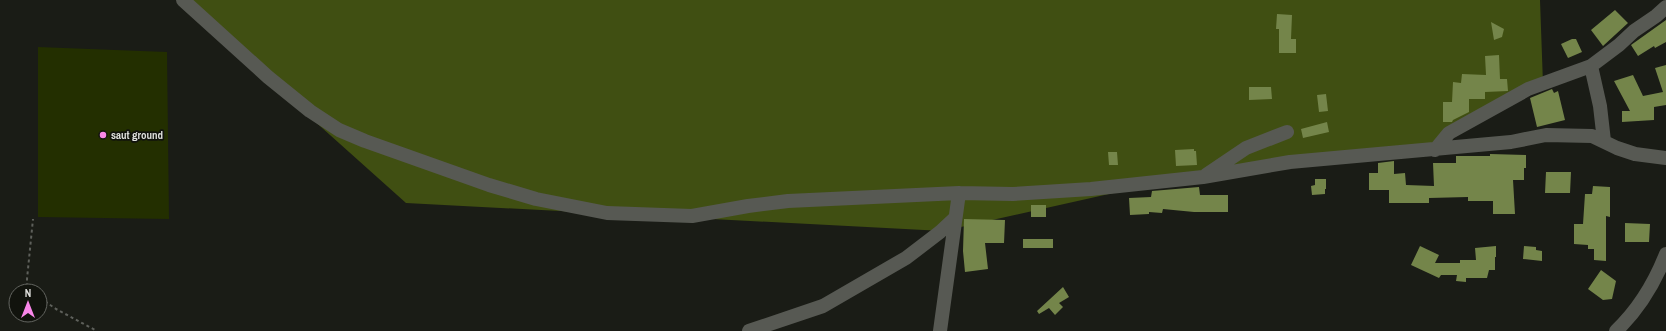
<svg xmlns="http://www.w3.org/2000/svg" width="1666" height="331" viewBox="0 0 1666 331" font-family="'Archivo Narrow',sans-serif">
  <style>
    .green { fill: #232f00 }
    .forest { fill: #404f12 }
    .building { fill: #74854a }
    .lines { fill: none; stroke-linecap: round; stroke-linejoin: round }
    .path { stroke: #5e605b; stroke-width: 2; stroke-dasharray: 3 3; stroke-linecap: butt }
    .minor { stroke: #575953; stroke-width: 14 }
    .poi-dot { fill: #f987e9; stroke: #11130d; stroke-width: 1.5 }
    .labels { text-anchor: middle; stroke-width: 3.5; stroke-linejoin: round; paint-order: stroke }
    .poi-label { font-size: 11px; font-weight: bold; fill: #dedfdc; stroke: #11130d; text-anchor: start }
  </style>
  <rect width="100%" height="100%" fill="#1a1c16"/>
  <!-- green -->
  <path class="green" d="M38,47L167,52L169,219L38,217Z"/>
  <!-- forest -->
  <path class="forest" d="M179,0H1540L1543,84L1436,147L1194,175L943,231L406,203Z"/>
  <!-- building -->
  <path class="building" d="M1615,10L1628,23L1603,46L1591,30Z
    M1277,14L1292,15L1291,39H1296V53H1279V29H1276Z
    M1666,20V42L1655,48L1654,46L1638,56L1631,45Z
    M1491,22L1504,29L1502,37L1494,40Z
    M1572,39H1576L1582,52L1568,58L1561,44Z
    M1499,55L1500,79H1507L1508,91L1485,92V99H1469V112L1453,120L1452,122H1443V102H1452L1453,82L1461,83L1462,74L1486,75L1485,56Z
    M1666,65V105L1654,107V120L1622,122V111H1630L1614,81L1633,75L1643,96L1663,92L1655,68Z
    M1249,87H1271L1272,99L1249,100Z
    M1552,89L1554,93L1558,91L1565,120L1537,127L1530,98Z
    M1326,94L1328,111L1319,112L1317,95Z
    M1327,122L1329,132L1303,138L1301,129Z
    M1194,149V151H1196L1197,165L1176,166L1175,150Z
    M1108,152H1117L1118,165H1109Z
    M1490,154L1526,155V168H1524V180H1513L1515,214H1493V201H1468V197L1429,198V203H1389V190H1369V173H1378V163L1394,161V174L1405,173L1406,185L1434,186L1433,163H1456V156H1490Z
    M1546,172H1571L1570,193H1545Z
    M1315,179H1326V189H1325V194L1312,195L1311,186L1315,185Z
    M1593,186L1610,187V217L1606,216V261L1594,260V249H1588V245L1574,244V224H1583L1585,194H1592Z
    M1199,187L1200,195H1228V212H1194L1163,209L1162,213L1149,212V214L1130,215L1129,198L1151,197L1152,191Z
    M1031,205H1046V217H1031Z
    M964,219L1005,220L1004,243H985L988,269L965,272L963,251Z
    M1625,223L1650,224L1649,242H1625Z
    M1023,239H1053V248H1023Z
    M1420,246L1439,255L1435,263H1460V260H1476L1475,248L1496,246V257H1495V270H1489L1487,278H1466V282L1456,281L1457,275H1441L1439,278L1411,265Z
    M1524,246L1536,247V250L1542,251V261L1523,259Z
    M1601,270L1616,281L1612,299L1603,300L1588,289Z
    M1063,287L1069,297L1059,303L1063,307L1055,315L1049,308L1039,314L1037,311Z"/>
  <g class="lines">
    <!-- path -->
    <path class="path" d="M31,291L27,286V279L33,219
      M40,298L56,309L97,331"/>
    <!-- minor -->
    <path class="minor" d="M183,0L268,77L310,111L339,130L365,141L489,185L536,199L607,213L692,216L748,206L788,201L959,193L1013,194L1091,189L1203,177L1290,162L1511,142L1546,135L1592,136L1617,148L1635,154L1666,158
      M1591,66L1600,106L1604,141
      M1435,150L1449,133L1528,89L1591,66L1619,45L1634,31L1656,16L1666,7
      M1206,175L1246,148L1287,132
      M749,331L823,306L906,258L940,232L955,218
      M940,331L959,193
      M1616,331C1638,310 1655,282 1666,254"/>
  </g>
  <!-- markers -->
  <circle class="poi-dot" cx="103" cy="135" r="4"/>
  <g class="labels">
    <!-- poi labels -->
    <g class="poi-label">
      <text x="111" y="139">saut ground</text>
    </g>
  </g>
  <!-- north arrow -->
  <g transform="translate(28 303)"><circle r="19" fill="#11130d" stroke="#636560"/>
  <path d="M0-3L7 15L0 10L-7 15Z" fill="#f987e9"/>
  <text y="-6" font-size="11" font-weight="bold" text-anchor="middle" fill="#dedfdc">N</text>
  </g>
</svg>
